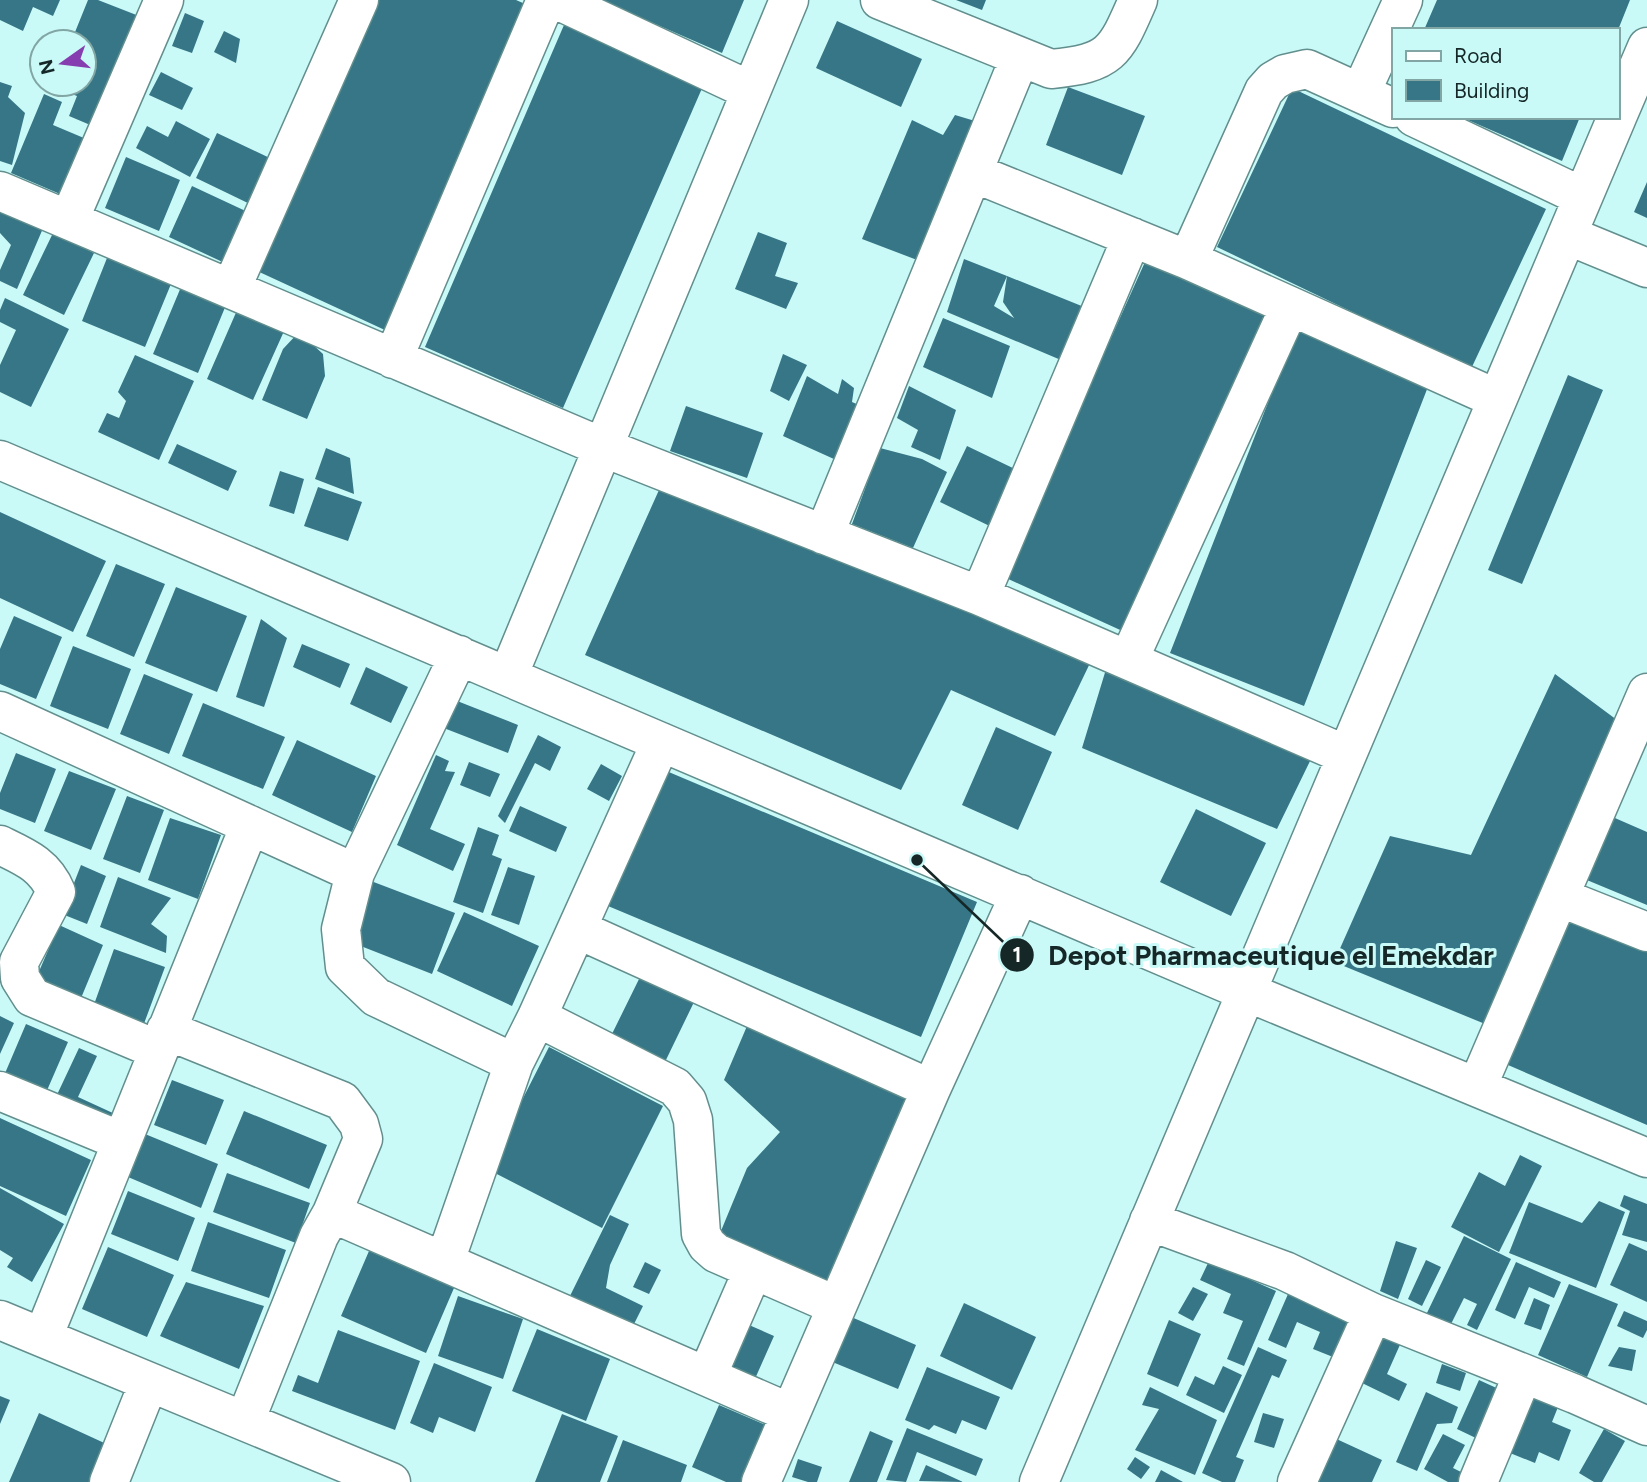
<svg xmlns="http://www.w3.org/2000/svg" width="1647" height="1482" viewBox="0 0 1647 1482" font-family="Figtree,sans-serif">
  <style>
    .building { fill: #367686 }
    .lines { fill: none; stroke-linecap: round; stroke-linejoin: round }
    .minor-casing { stroke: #628f8e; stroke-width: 41 }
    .minor { stroke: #fff; stroke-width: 38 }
    .leader { fill: none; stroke: #152727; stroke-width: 2.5 }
    .callout-dot { fill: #152727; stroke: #cafaf8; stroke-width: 2.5 }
    .mark-label { font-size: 21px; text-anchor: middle; font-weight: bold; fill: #fff }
    .callout-label { font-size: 28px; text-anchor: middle; font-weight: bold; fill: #152727; stroke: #cafaf8; stroke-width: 6; stroke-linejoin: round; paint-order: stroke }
  </style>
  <rect width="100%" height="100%" fill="#cafaf8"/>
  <!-- building -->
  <path class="building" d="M0,0H60L53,16L33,7L23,31L0,20Z
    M88,0H98L139,16L95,127L69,116L77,96L53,87L54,84H84V42H71Z
    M377,0H516L532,7L387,331L255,270Z
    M600,0H744L722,53Z
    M956,0H986L982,10Z
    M1437,0H1630L1618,30H1424Z
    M185,13L204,21L192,53L172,46Z
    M837,21L922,59L901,107L816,68Z
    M564,25L703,86L563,408L425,347Z
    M224,31L240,39L236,63L214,52Z
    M161,72L193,88L182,110L149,95Z
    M0,82L12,86L8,97L25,113L12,165L0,161Z
    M1068,87L1145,116L1122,175L1046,145Z
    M1292,88L1546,209L1471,369L1217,247Z
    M44,94L62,102L53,125L91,141L67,197L11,173Z
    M955,115L985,124L925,263L862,239L912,120L943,135Z
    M1461,117H1580L1562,161Z
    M176,121L210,139L190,177L136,148L147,126L168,137Z
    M217,133L274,160L252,205L196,178Z
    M126,157L180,180L159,231L105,208Z
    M1647,182V218L1634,212Z
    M192,186L252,214L229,265L169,237Z
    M2,208L44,226L17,289L0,281V270L11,245L0,233V213Z
    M758,232L787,243L775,276L798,283L786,309L735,289Z
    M53,233L94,253L64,315L23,295Z
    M1149,253L1273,309L1129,634L1004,577Z
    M107,258L171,284L145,347L82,321Z
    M964,259L1007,276L994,306L1014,318L1003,302L1007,276L1094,311L1068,363L947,312Z
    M181,287L226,305L198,373L153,354Z
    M5,298L69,329L31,407L0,392V365L16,330L0,322V310Z
    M238,308L285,329L253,400L207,379Z
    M943,318L1010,346L992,398L923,367Z
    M1298,326L1431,379L1304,706L1170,653Z
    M299,332L323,354L325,376L307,419L262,400L283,349Z
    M783,354L807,365L789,401L770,391Z
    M135,355L194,381L159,460L98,432L107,413L119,418L126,401L118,392Z
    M1568,375L1603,390L1522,584L1488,570Z
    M807,376L838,394L842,379L854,388L852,402L866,408L845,464L783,436Z
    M909,386L956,410L940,460L911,447L918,430L897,418Z
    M686,406L763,433L747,478L670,451Z
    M177,444L237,471L228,491L168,463Z
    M967,446L1025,474L1000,531L940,502Z
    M326,448L350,458L354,494L315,479Z
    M880,448L922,459L947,472L913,548L852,524Z
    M280,471L304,479L294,514L269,506Z
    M318,487L362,502L348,541L304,526Z
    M659,490L1092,659L1055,736L951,690L901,790L585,655Z
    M0,512L106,561L73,632L0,598Z
    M116,564L165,584L134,657L86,636Z
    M176,587L247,616L217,692L145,663Z
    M14,616L62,637L36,699L0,684V649Z
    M261,619L287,638L264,707L236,697Z
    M302,644L350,664L340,688L293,667Z
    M73,646L131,669L108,729L50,706Z
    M1107,666L1311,759L1277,829L1082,748Z
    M366,667L408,687L391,723L350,704Z
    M144,674L193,694L169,754L120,734Z
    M1555,674L1621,723L1490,1026L1334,962L1390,836L1471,855Z
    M447,697L518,725L508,753L436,725Z
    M203,703L285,737L263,789L182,756Z
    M996,727L1052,752L1018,830L962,805Z
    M538,735L561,747L550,771L535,763L505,823L498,816Z
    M297,740L376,776L352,832L272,795Z
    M16,753L56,769L35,823L0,809V793Z
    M436,755L449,761L445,771L455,772L430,829L465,844L453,871L397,845Z
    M469,762L500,774L490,797L460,785Z
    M601,764L622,776L609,801L587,789Z
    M664,770L977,902L921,1037L608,906Z
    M69,771L116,789L91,850L44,831Z
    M127,796L164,810L140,873L103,859Z
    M520,806L567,827L556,852L509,831Z
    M1196,809L1266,843L1231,916L1160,882Z
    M1608,815L1647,832V905L1582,878Z
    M170,818L221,835L198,899L148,880Z
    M478,827L499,835L492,855L502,859L483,913L453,902Z
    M81,865L106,876L87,924L62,914Z
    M508,867L535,876L519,925L491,915Z
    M118,877L171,898L151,924L167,936L166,953L100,927Z
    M371,881L455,913L432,974L348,941Z
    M464,912L539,946L512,1006L437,971Z
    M1569,918L1647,952V1125L1508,1065Z
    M59,925L103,945L79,1003L34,983Z
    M114,949L165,967L142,1029L92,1010Z
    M642,973L695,1000L664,1064L610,1038Z
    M0,1016L14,1023L0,1054Z
    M750,1019L915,1090L831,1291L716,1243L747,1168L780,1132L724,1080Z
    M26,1024L68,1042L45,1095L3,1078Z
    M549,1047L663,1106L602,1228L487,1169Z
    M79,1048L97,1056L78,1097L115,1114L106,1123L55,1099Z
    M172,1080L224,1100L206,1145L154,1125Z
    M244,1111L327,1145L309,1189L226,1154Z
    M0,1118L91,1160L66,1216L0,1186Z
    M145,1134L218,1164L201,1208L128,1177Z
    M1520,1155L1542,1166L1499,1252L1451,1227L1479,1172L1505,1186Z
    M227,1173L310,1203L296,1243L213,1212Z
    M0,1188L64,1224L32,1282L7,1267L13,1258L0,1250Z
    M128,1191L195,1218L178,1261L111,1234Z
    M1624,1195L1647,1204V1242L1622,1235L1630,1211L1620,1206Z
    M1599,1201L1625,1212L1596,1288L1509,1253L1529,1202L1582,1223Z
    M610,1215L629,1224L610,1265L606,1288L643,1306L631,1330L568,1300Z
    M208,1222L286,1250L269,1298L191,1271Z
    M1464,1236L1511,1259L1477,1330L1467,1325L1477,1304L1464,1298L1450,1326L1426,1315Z
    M1396,1241L1417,1248L1398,1299L1380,1291Z
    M1629,1243L1647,1251V1302L1610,1285Z
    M108,1247L174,1275L147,1337L82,1309Z
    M369,1251L454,1288L426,1353L341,1316Z
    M1426,1260L1441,1267L1422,1306L1408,1299Z
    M1209,1261L1276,1291L1244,1366L1227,1359L1243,1321L1223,1313L1231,1294L1200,1280Z
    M645,1262L661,1270L649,1294L633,1287Z
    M1516,1262L1561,1282L1554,1298L1529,1287L1515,1319L1495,1310Z
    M186,1282L264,1306L239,1369L160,1336Z
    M1569,1284L1618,1304L1587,1377L1538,1355Z
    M1193,1287L1208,1294L1193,1321L1178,1313Z
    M1288,1294L1349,1319L1333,1357L1313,1349L1320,1332L1297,1322L1286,1348L1268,1340Z
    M458,1296L523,1319L503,1379L438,1356Z
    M1534,1298L1550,1305L1541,1330L1524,1324Z
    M964,1303L1036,1337L1012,1390L940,1356Z
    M1624,1311L1647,1321V1330L1643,1338L1617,1326Z
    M849,1316L916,1345L898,1389L830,1361Z
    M1169,1320L1201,1334L1178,1387L1147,1374Z
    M749,1325L774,1336L754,1381L729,1369Z
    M537,1329L610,1359L586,1421L512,1391Z
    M338,1330L420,1361L395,1430L292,1391L298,1375L318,1383Z
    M1387,1330L1403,1338L1387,1374L1407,1384L1399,1401L1362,1383Z
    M1258,1347L1287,1360L1279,1378L1272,1375L1236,1457L1244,1460L1235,1482H1222L1202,1473Z
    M1619,1347L1636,1350L1632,1371L1608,1366Z
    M434,1363L492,1387L475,1432L439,1417L433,1433L410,1423Z
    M1442,1364L1466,1373L1460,1391L1436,1383Z
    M1223,1366L1242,1375L1224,1413L1186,1395L1195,1376L1214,1385Z
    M927,1367L1000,1397L986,1430L962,1420L956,1434L934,1425L929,1430L905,1420Z
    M1479,1380L1503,1391L1480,1440L1457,1429Z
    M1150,1387L1217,1420L1195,1475L1135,1450L1159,1409L1142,1405Z
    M1535,1391L1560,1402L1552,1422L1571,1430L1559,1461L1539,1452L1535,1463L1510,1453Z
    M1426,1392L1458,1407L1452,1423L1437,1424L1417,1471L1396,1462Z
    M0,1396L10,1400L0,1424Z
    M719,1405L773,1428L750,1482H726L692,1467Z
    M39,1413L113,1447L98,1482H9Z
    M1263,1413L1284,1419L1274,1448L1254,1442Z
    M562,1414L618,1436L600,1482H535Z
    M907,1428L983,1459L976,1476L917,1452L906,1482L886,1480Z
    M1604,1429L1625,1441L1602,1482H1594L1579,1473Z
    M870,1431L893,1441L877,1482H849Z
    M1443,1434L1465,1445L1453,1468L1471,1477L1468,1482H1448L1424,1469Z
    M1330,1436L1382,1460L1372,1482H1309Z
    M623,1440L687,1465L681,1482H607Z
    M1135,1457L1150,1467L1141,1479L1127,1469Z
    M798,1459L822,1467L817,1482H808L792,1477Z
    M926,1465L963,1482L919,1481Z
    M1161,1470L1183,1482H1155Z"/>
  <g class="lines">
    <!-- minor casing -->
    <g class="minor-casing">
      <path id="minor" d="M557,0L751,91
        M880,0L1051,69C1111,63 1115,53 1138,0
        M1361,92L1403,0
        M1414,117L1583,197
        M1617,117L1647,47
        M974,173L1188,260L1497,399
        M0,191L602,447L980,596L1346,755
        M69,220L164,0
        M1567,235L1647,268
        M1188,260L1264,91L1273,81L1285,74L1307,69L1393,108
        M231,289L359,0
        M393,359L546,0
        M0,460L1247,992L1647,1158
        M824,535L1020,57
        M980,596L1132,237
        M459,655L355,873L341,929L345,967L376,997L514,1063
        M1129,659L1290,306
        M508,676L789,0
        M0,711L355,873
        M0,845C25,857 45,865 56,892L19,962L20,978L32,997L158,1050
        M1559,897L1647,932
        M577,929L931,1089
        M537,1017L675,1087L687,1101L693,1120L701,1234L707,1245L716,1253L837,1306
        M166,1030L342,1101L359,1124L363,1139L332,1213L319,1236L245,1421
        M1477,1087L1647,693
        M0,1091L121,1141
        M332,1213L790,1413
        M1149,1221L1285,1271L1373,1313L1575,1394L1647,1426
        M445,1261L514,1063L537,1017L661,742
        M0,1320L391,1482
        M43,1337L250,825
        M707,1376L753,1270
        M109,1482L149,1382
        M761,1482L931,1089L1020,894
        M1039,1482L1617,117
        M1297,1482L1373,1313
        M1478,1482L1523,1374"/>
    </g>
    <!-- minor -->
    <use href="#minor" class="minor"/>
  </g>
  <!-- callouts -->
  <path class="leader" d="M917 860L1017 955"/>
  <g class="callout-dot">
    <circle cx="917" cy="860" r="7"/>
    <circle cx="1017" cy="955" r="18"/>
  </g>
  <g class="mark-label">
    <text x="1017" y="962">1</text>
  </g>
  <g class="callout-label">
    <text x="1271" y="965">Depot Pharmaceutique el Emekdar</text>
  </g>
  <!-- legend -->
  <rect x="1392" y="28" width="228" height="91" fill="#cafaf8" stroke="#82a6a4" stroke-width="2"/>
  <rect x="1406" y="51" width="35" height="10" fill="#ffffff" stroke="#82a6a4" stroke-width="2"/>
  <text x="1454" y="63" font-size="21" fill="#152727">Road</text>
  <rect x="1406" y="80" width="35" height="21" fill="#367686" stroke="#82a6a4" stroke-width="2"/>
  <text x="1454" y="98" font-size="21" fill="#152727">Building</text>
  <!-- north arrow -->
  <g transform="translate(63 63) rotate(256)"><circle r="33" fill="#cafaf8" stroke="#82a6a4" stroke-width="2"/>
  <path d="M0-5L12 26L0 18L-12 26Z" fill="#853daf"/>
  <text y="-10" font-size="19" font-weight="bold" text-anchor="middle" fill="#152727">N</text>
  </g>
</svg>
